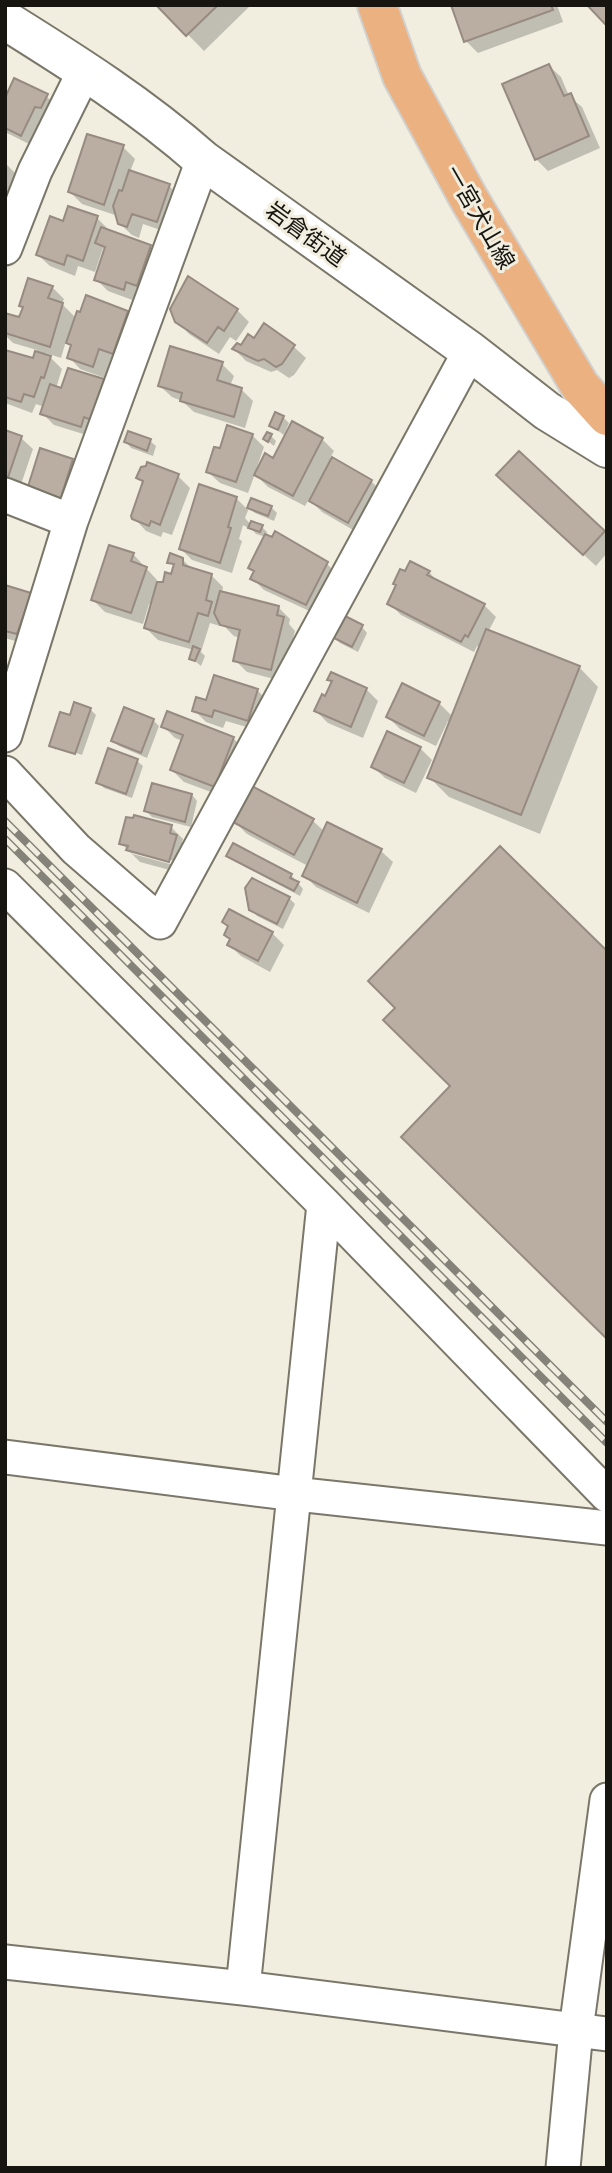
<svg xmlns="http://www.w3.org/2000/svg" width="612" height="2173" viewBox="0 0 612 2173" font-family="Merriweather,'Noto Sans JP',serif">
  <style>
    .shadow { fill: #0003; fill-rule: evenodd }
    .building { fill: #baaea3; stroke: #978b81; stroke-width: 2 }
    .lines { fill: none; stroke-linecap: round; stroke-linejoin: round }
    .minor-casing { stroke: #7a776a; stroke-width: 37 }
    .tertiary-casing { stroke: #7a776a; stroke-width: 42 }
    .primary-casing { stroke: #d0d0cf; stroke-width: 42 }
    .minor { stroke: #fff; stroke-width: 33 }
    .tertiary { stroke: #fff; stroke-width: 38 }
    .primary { stroke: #ecb180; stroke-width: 38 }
    .rail-casing { stroke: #858379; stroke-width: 8 }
    .rail { stroke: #f1eedf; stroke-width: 5; stroke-dasharray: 16; stroke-linecap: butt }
    .labels { text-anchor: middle; stroke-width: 6; stroke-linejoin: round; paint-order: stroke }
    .street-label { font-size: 23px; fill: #161510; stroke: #f1eedf }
  </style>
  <rect width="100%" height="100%" fill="#f1eedf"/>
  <!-- shadow -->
  <path class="shadow" d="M159,5H251L204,51Z
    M453,5H557L563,22L478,53L466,41Z
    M549,66L561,77L569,96L582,107L600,148L548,171L536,159Z
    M46,96L58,107L33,146L5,132V102Z
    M123,147L135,159L130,172L169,186L181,197L169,233L143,224L139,238L132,235L119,223L118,216L82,204L70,192Z
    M5,163L21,179L5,221Z
    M97,218L109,230L108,232L150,246L161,258L135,301L108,291L96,279L106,251L103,248L95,272L78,266L75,276L50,266L38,255Z
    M52,287L64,299L62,304L76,318L127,312L139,324L125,364L111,359L105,378L80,369L69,357L72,347L66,341L61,358L46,353L62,369L56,388L62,390L103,381L115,393L93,437L54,425L42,413L44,407L36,404L32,413L5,403V355L34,361L37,350L13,343L5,335V319L20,320L24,309L21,305Z
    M237,310L249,322L236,341L230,337L219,354L189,334L177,321Z
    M265,325L294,347L306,358L294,375L289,378L277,370L271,372L246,361L234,349L254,341Z
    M222,364L234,376L230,386L241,389L253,401L245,428L194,412L182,401L172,397L160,386Z
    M283,417L289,423L284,435L271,426Z
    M5,432L21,438L33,449L16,499L5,493Z
    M252,435L264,447L256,470L258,471L274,460L322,439L334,451L330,458L371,481L383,493L360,534L322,512L309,499L305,506L268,487L255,474L248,493L220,483L208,472L221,451Z
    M271,436L276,441L274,446L265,439Z
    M150,441L156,446L153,456L131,448L126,442Z
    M519,453L607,535V553L596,566L510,487Z
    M72,460L84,472L72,511L28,492Z
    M147,467L178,476L190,488L172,535L163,532L161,537L146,531L134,518L144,483L138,478Z
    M236,498L248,510L252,500L271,507L277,513L274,521L255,513L249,508L245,518L251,525L262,527L267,532L266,536L326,563L338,575L318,615L264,590L253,579L255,573L250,568L266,537L256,534L249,526L248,528L243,525L239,539L242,541L232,573L192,560L181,549Z
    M133,554L157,580L156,583H164L172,576L175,567L169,562L182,559L192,569L211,575L223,587L222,593L278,607L290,619L289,624L295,631L282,681L247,672L235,660L240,638L234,636L221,623L220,626L210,623L201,652L205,656L201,666L191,658L194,650L158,640L146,628L152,605L149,604L143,624L105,612L93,600Z
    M429,572L438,582L484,605L496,617L488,632L579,667L598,687L540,834L449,797L429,777L451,722L448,721L436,746L400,729L388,717L403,686L439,703L453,717L480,648L477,646L474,652L401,615L389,603Z
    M5,586L30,595L42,607L29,645L5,638Z
    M362,627L367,633L358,652L340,643L334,637Z
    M329,680L366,689L378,701L363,738L328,723L316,711L326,698L333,683Z
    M257,690L269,702L260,731L226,721L223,728L206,722L194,710L208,702Z
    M90,709L96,715L82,755L56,746V750L51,745L71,717Z
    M153,720L159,726L147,758L119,746L113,741Z
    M163,726L233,738L245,750L227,798L184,782L172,770L183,741L175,738Z
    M420,748L432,760L416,793L385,778L373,767Z
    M110,750L137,761L143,766L132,798L104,788L99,782Z
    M192,795L197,801L191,827L152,817L146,811Z
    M313,821L325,832L381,851L393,862L369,913L316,887L304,875L308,866L247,834L235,822Z
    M171,827L183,839L182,842L188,848L181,873L140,862L121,843ZM128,849L178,862L177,866L133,854Z
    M228,855L291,875L303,889L300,896L234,861Z
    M289,898L295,904L283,929L257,916L251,910Z
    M224,922L272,933L284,945L270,972L241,956L229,945L231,940L229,928Z"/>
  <!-- building -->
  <path class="building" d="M156,5H218L186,36Z
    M451,5H551L553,10L464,42Z
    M587,5H607V23L605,24Z
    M549,64L564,96L571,93L589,136L535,160L502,84Z
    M14,78L48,94L41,108L35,107L21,136L5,128V98Z
    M87,134L124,145L104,205L68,192Z
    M129,170L170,184L157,222L132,214L127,227L118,224L113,206L119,190L122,191Z
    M68,206L98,216L83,261L67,255L64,265L36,255L50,216L63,221Z
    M101,227L151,245L137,286L126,282L124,290L94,280L105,247L95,243Z
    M188,276L238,309L224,331L218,327L207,343L175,322L170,309Z
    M28,278L53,286L48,298L63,303L50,347L5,333V313L19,317L23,307L19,306Z
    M86,295L128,311L113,354L99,349L93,367L67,358L71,345L66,343L77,311L80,312Z
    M264,323L295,345L282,364L276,367L264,359L258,361L232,349L237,343L241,345L248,334L254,338Z
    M170,346L223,362L217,380L242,388L234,417L180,401L182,393L158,386Z
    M5,350L33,358L35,351L51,356L44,378L41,377L34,397L24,394L21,402L5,397Z
    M68,368L104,379L91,420L84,417L81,427L40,414L50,384L61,388Z
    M275,412L284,416L278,430L269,426Z
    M292,421L323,438L293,496L254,475L265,453L273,458Z
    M227,425L253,434L236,482L206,472L214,447L220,448Z
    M5,430L22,436L5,486Z
    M128,431L151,439L147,451L124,442Z
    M267,432L272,434L268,442L263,439Z
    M40,448L73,459L60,500L26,493Z
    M519,451L605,531L583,555L496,475Z
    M332,457L372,480L348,523L309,501Z
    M147,462L179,474L160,525L151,521L149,526L132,519L131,516L143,481L136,478L141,467L146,466Z
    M199,484L237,497L228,527L231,528L220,563L179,549Z
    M251,498L272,506L268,516L247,508Z
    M251,521L263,525L260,532L248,528Z
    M275,531L328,562L306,605L250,579L254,571L248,568L265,534L272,537Z
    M109,545L134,553L131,561L147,567L131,613L91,600Z
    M170,553L183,558V565L212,574L206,600L212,602L208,616L198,613L189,642L144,628L157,582H163L165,572L171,574L174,564L167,563Z
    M410,561L430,571L427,575L485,604L468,637L465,635L461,642L387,604L396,585L393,584L400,569L405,571Z
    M5,585L31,593L17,634L5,631Z
    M220,591L279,606L277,615L284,617L271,670L233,661L240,630L220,625L214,613Z
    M343,615L363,625L352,647L332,637Z
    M486,629L580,666L521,815L427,778Z
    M193,646L200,649L195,661L189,659Z
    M331,672L367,688L351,727L314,711L322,694L325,696L332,681L327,680Z
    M214,675L258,689L248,721L214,710L212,717L192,711L196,697L206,700Z
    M402,683L440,702L424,736L386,717Z
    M74,702L91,708L75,754L49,746L60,712L70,715Z
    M124,707L154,719L141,753L111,741Z
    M167,711L234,737L215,787L170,770L183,735L161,727Z
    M387,731L421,747L404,783L371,767Z
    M108,748L138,759L126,794L96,783Z
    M152,783L192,794L185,822L144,811Z
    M252,786L314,819L294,855L233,822Z
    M134,815L172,825L170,833L177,835L169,862L126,850L128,846L119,844L126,817L133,818Z
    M327,822L382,849L357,903L302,876Z
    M233,843L292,874L290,878L299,882L294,891L226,856Z
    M500,846L607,951V1339L401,1137L450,1086L383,1020L395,1008L368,981Z
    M252,878L290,897L277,924L249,910L245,888Z
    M229,909L273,932L258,961L227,945L230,939L224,935L228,926L222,922Z"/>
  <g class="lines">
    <!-- minor casing -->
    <g class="minor-casing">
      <path id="minor" d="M5,248L35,171L85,70
        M5,495L71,521
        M5,735L71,521L203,160
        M5,773L76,849L160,922L470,351
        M5,886L324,1204L607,1495
        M5,1457L295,1494L607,1528
        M5,1962L243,1988L607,2034
        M243,1988L324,1204
        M563,2168L576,2030L607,1800"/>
    </g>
    <!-- tertiary casing -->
    <g class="tertiary-casing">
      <path id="tertiary" d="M5,20C74,63 142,106 203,160L470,351L547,411L607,448"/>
    </g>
    <!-- primary casing -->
    <g class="primary-casing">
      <path id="primary" d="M377,5L402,76L469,199L580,386L607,416"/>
    </g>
    <!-- minor -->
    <use href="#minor" class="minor"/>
    <!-- tertiary -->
    <use href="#tertiary" class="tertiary"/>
    <!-- primary -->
    <use href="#primary" class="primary"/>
    <!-- rail casing -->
    <g class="rail-casing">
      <path id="rail" d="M5,821L607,1422
        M5,839L607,1443"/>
    </g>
    <!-- rail -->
    <use href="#rail" class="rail"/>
  </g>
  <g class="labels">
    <!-- street labels -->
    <g class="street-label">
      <text transform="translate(480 217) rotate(60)" y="8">一宮犬山線</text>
      <text transform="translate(306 234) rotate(36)" y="8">岩倉街道</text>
    </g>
  </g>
  <!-- border -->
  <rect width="612" height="2173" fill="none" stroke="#161510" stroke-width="14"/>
</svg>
